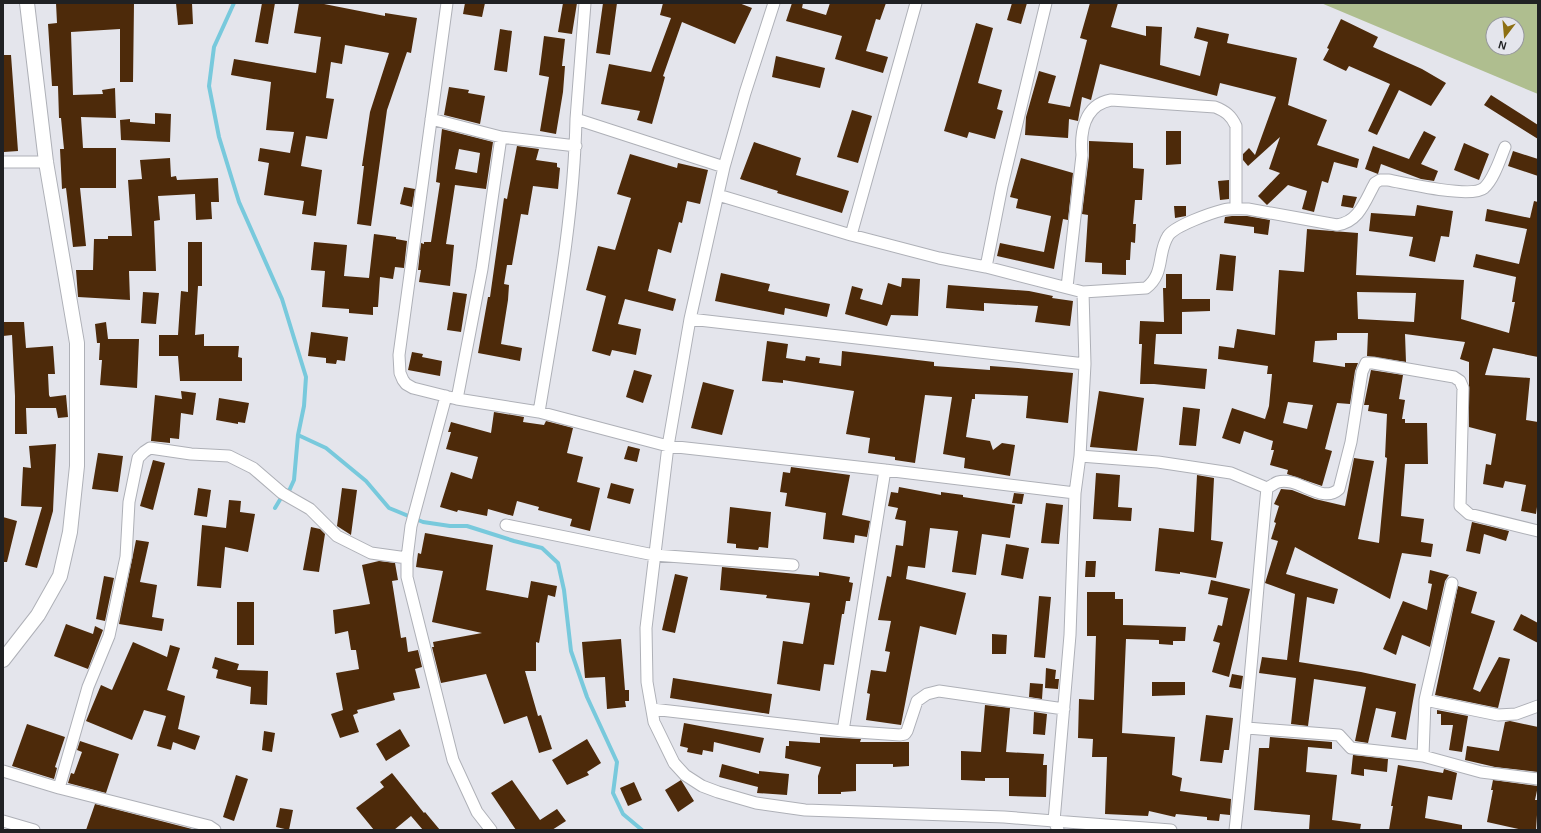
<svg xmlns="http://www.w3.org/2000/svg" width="1541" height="833" viewBox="0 0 1541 833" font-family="Helvetica,sans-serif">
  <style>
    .green { fill: #afbe8f; fill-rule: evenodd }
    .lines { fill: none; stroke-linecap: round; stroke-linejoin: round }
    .stream { stroke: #78c9dc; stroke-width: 4 }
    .building { fill: #4d2a0a; fill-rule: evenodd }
    .minor-casing { stroke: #aeb0b7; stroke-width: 13 }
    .tertiary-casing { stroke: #aeb0b7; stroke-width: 16 }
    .minor { stroke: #fff; stroke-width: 11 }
    .tertiary { stroke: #fff; stroke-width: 14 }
  </style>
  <rect width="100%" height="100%" fill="#e4e5ec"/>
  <!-- green -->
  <path class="green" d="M1321,3H1538V94ZM1493,24H1517V48H1493Z"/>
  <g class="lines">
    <!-- stream -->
    <path class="stream" d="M234,3L214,47L209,86L219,137L239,202L282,299L306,377L304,406L298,435L294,480L289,491L281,498L275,508
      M298,435L326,448L366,481L389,508L423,522L450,526H467L514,541L542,548L558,563L564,590L571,651L587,697L617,762L613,793L623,814L642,830"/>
  </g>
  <!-- building -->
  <path class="building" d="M56,3H134L133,82H120V29L71,32L73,95L103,94L102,90L115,88L116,118L81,117L83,148H116V188H80L86,246L73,247L66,188L62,189L60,149H64L61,118H59L58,86H52L48,24L57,23Z
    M176,3H192L193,24L178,25Z
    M262,3H275L268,44L255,42Z
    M299,3H319L385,16V13L417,18L411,53L407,52L387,110L371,226L357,224L364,166H362L370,112L389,53L345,45L342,64L331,62L326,98L334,99L327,139L306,136L301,166L322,170L316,216L302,214L304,201L264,195L269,163L258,161L260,148L290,153L294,132L266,130L271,82L231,75L234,59L316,73L321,37L294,33Z
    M465,3H485L482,17L463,14Z
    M563,3H577L572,34L558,32Z
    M603,3H617L610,55L596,53Z
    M663,3H739L752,8L735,44L682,22L663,76L665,77L652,124L637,120L640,111L601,104L609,64L651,72L671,18L660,15Z
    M792,3H803L802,8L826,15L830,3H886L880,20L876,19L866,51L888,57L883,73L835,59L842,36L786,21Z
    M1012,3H1027L1021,24L1007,20Z
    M1090,3H1118L1111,27L1146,36V26L1162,27L1160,65L1200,76L1208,42L1194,38L1197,27L1229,34L1227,43L1297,58L1288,105L1327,120L1317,145L1359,159L1357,168L1334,162L1328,183L1322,181L1314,212L1302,209L1307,191L1288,185L1267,205L1258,196L1280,173L1269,169L1280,137L1248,166L1243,160V154L1249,148L1255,155L1276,97L1220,83L1217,96L1100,64L1091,100L1082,97L1078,121L1069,119L1068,138L1025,135L1026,117L1039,71L1056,76L1048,103L1070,107L1087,40L1080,38Z
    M1341,19L1378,37L1373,47L1422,69L1446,83L1431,106L1399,90L1377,135L1368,131L1390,84L1349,66L1346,71L1323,60L1329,49L1327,48Z
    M976,23L993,28L978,83L1002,90L997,109L1003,111L995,139L969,132L967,138L944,131Z
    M500,29L512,31L507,72L494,70Z
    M544,36L565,39L562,66H565L563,92L556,134L540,131L549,77L539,75Z
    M3,55H11L18,151L4,152Z
    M776,56L825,68L820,88L772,77Z
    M449,87L469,90L468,93L485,96L480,124L444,115Z
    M1491,95L1538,125V139L1484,105Z
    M852,110L872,116L858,163L837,157Z
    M155,113L171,114L170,142L121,140L120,120L130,119V122L155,124Z
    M442,129L493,142L486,189L455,185L446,244L454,245L450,286L419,282L421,270H418L421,243L424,244V242H431L440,183L436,182ZM459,149L480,153L477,173L455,169Z
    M1166,131H1181V164L1166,165Z
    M1424,131L1436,137L1421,164L1438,171L1434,181L1421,179L1381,164L1378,174L1365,169L1373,146L1409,159Z
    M1089,141L1133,143V168L1144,169L1142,200H1135L1133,224H1136L1135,243L1131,242L1130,260H1126V275L1102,274V263L1085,262L1088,215L1082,214L1089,156Z
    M754,142L801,158L796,175L849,191L842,213L777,193L778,191L740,179Z
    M1464,143L1489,154L1479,180L1454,170Z
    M517,146L539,149L536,160L557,163V167L560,168L558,189L533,186L528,215L521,214L512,265H507L504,284L509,285L508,300L501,344L522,348L520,361L478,353L488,297H490L504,198L507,199Z
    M1513,151L1538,159V176L1508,166Z
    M630,154L677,168L678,163L708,170L700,204L687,201L682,223L679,222L671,253L658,249L648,291L676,299L673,311L625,299L618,324L641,329L636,355L612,350L610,356L592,351L606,296L586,290L598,246L615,250L631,198L617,194Z
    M170,158L171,177L176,176L177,180L218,178L219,202H211L212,219L196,220L195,194L158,196L160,220L154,221L156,271H129L130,300L78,297L76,270H93L94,239H108V236H132L128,180L142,179L140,160Z
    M1021,158L1073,173L1068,220L1063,219L1054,269L997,256L1000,243L1044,252L1051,216L1016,208L1018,199L1010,197Z
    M1229,180V199L1220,200L1218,181Z
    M404,187L415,189L412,207L400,204Z
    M1343,195L1357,197L1353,208L1341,206Z
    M1534,201L1538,202V357L1493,348L1485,375L1530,378L1526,420L1538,422V500L1536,514L1521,511L1526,485L1505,481L1503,488L1483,484L1486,464L1491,465L1496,434L1469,427V362L1460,359L1465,342L1405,334L1406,362L1367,356L1368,333H1337V340L1315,341L1313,362L1345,367V363H1358L1355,371L1350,404L1337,403L1325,449L1332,451L1322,486L1287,474L1288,470L1270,465L1274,450H1271L1273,441L1244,431L1240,444L1222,438L1232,408L1265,419L1269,406L1272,374H1267L1268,366L1218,359L1219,346L1234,348L1237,329L1275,335L1279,270L1304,272L1307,229L1358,233L1356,275L1464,280L1461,319L1509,333L1515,302H1512L1516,277L1473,267L1476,254L1519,264L1527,229L1485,221L1487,209L1530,218ZM1357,292L1416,293L1414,322L1358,319ZM1288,402L1313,405L1307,429L1283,423Z
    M1417,205L1453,211L1449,237L1441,236L1435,262L1409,256L1413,237L1369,231L1371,213L1415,216Z
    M1174,206H1186V216L1175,218Z
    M1232,216H1247L1270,220L1268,235L1254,233V227L1224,223L1225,217Z
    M374,234L396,237V239L407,241L404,268L395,267L393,279L380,277L378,307H373V315L349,313V309L322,307L325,271L311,270L314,242L347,245L344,276L369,278Z
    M188,242H202V286H198L195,335L204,334V346H239L238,357L242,358V381H180L178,356H159V335H178L181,291L188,292Z
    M1220,254L1236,256L1233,291L1216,290Z
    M721,273L770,284L768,291L830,304L827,317L785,308L784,315L715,301Z
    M1166,274H1182V299H1210V311L1182,312V334H1156L1154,364L1207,369L1205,389L1154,384H1140L1142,344H1139L1140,321L1164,322L1163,288H1166Z
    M902,278L920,279L918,316L891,315L887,326L845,314L852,286L863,289L860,299L882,305L888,283L901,287Z
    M948,285L1029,291L1053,296L1052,298L1073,301L1070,326L1035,322L1038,306L984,303V311L946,308Z
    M143,292L159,293L156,324L141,323Z
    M453,292L467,294L461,332L447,330Z
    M3,322H24L26,348L53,346L55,374H48L49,395L50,397L66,395L68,417L58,418L56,408H26L27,434H15V396L12,335L3,336Z
    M106,322L108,339H139L137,388L100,385L102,360H99L100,343H97L95,324Z
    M311,332L348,337L345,361L337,360L336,364L326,363V358L308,356Z
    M767,341L788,344L786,358L805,361L806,356L820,358L819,363L841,366L842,351L934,362V366L990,370V366L1018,368L1073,373L1068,423L1026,418L1028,396L975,394V399H972L966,437L990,441L993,450L1002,443L1015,445L1010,476L964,468L965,458L943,454L952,397L925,395L915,463L895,460V457L868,453L870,438L846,434L854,391L783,380V383L762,381Z
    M412,352L423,354L422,357L442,361L440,376L408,370Z
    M634,370L652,375L643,403L626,397Z
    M1371,370L1403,375L1399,399L1405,400L1402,419H1405V423H1427L1428,464H1405L1401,516L1424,519L1421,542L1433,544L1431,557L1402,553L1390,599L1295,547L1286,574L1338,589L1334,604L1307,597L1299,662L1361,672L1416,684L1406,740L1391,737L1396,712L1376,708L1368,743L1355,741L1366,687L1314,679L1308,726L1291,724L1296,678L1259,673L1262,657L1287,660L1295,594L1265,583L1278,541L1271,539L1276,523L1274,522L1279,506L1274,504L1281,489L1292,490L1315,499L1345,506L1354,458L1374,461L1358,539L1379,543L1387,458L1385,457L1387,414L1368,411L1369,405H1364Z
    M703,382L734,390L722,435L691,428Z
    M181,391L196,393L193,415L181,413L179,439L170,438V443L151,441L155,395L182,399Z
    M1099,391L1144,398L1137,451L1090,447Z
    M219,398L249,403L245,423L238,422V424L216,420Z
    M1183,407L1200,409L1196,446L1179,445Z
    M494,412L524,417L523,422L544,425L546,421L573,428L567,453L583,457L577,482L600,488L590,531L570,526L572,519L538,510L539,507L517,501L513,516L488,509L487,516L458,510L457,512L440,507L451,472L472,479L478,457L446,449L451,432H448L451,422L491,433Z
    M56,444L53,511L37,568L25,565L42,507L21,506L23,467L31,468L29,446Z
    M628,446L640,449L637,462L624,459Z
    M98,453L123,456L118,492L92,489Z
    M153,460L165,463L153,510L140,506Z
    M791,467L850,475L842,515L870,521L867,537L855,535L854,543L823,539L826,513L785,506L787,493L780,492L783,472L790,473Z
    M1096,473L1120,475L1118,507L1132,508L1131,521L1093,519Z
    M1197,475L1214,478L1211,540L1223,542L1216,578L1180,572V574L1155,571L1159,528L1194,532Z
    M611,483L634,489L630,504L607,498Z
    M899,487L941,495V492L963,495V497L1015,505L1010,538L982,534L976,575L952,572L958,531L930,528L925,568L908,566L906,579L966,593L956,635L920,626L901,725L866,720L870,694L867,693L871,670L886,672L890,652L885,651L891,621L878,620L887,576L891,577L896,545L903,546L906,521L895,519L898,508L888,506L891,492L898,493Z
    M198,488L211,490L207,517L194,515Z
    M342,488L357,490L351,535L337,526Z
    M1014,493L1024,494L1022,504L1012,503Z
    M229,500L241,501L240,512L255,514L248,552L225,547L221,588L197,586L202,525L226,528Z
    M1046,503L1063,505L1059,544L1041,543Z
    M730,507L771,512L768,548L759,547L758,550L736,548V544L727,543Z
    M3,517L17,521L7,562H3Z
    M1472,522L1509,531L1506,541L1484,534L1480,554L1466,551Z
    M311,527L320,529L325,534L319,572L303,570Z
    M425,533L493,545L486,590L528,598L531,581L557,586L555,597L548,595L539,643L536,642V671H525L538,716L541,715L552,749L539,753L527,716L504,724L486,674L441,683L432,647H434L433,642L482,633L432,622L443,571L416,567L418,553L421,554Z
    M136,540L149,542L140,582L157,585L152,617L164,619L162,631L119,624Z
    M1006,544L1029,548L1023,579L1001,575Z
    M379,561L395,563L398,580L392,581L401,638L406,637L408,652L418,650L422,667L415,669L420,688L393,693L395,700L357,710L358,713L353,715L359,732L340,738L331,714L343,710L336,673L359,669L356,650H351L348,631L335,634L333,610L370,604L362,565Z
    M1086,561H1096L1095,577H1085Z
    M722,567L819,576V572L850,577L849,582L853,583L850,601H846L844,614H842L834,665L824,664L820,691L777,684L783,641L803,644L810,603L766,598L767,595L720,590Z
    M1430,570L1449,575L1445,581L1430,647L1402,635L1396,655L1383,649L1403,601L1427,610L1432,584L1428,583Z
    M675,574L688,577L675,633L662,630Z
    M104,576L114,578L105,621L96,619Z
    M1211,580L1250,589L1229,677L1212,672L1220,643L1213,641L1218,625L1222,626L1228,598L1208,594Z
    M1458,586L1477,592L1471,613L1495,621L1473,689L1480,692L1499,657L1510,659L1498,708L1435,695Z
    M1087,592H1115V599H1123V625L1186,627L1185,641H1173V645L1159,644V640L1126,639L1122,733L1175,737L1172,775L1182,778L1180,791L1231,799L1230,815L1220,814L1219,821L1207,820V817L1176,814L1175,817L1149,811L1148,816L1105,814L1107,757H1092L1093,739L1078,738L1079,699L1094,700L1096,636H1087Z
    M1039,596L1051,597L1045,658L1034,657Z
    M237,602H254V645H237Z
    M1521,614L1538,623V643L1513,630Z
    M66,624L93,634L95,626L103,630L88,669L54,656Z
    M992,634L1007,635L1006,654H992Z
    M621,639L625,690H629V701H625L626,707L607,709L605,677L585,678L582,642Z
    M133,642L167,657L170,645L180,648L167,690L185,696L178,729L200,736L195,750L173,742L171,750L157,746L166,716L144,710L132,740L86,721L101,685L112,690Z
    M215,657L239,664L237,670L268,671L267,705L250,704L251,687L216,678L218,670L212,668Z
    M1046,668L1056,670L1055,679H1059L1058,689L1045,688Z
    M1232,674L1243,676L1241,689L1229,687Z
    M673,678L772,694L769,714L670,698Z
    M1152,682H1185V695L1152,696Z
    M1030,683L1043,684L1042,699L1029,697Z
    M985,705L1010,708L1006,752L1044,754L1043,765H1047L1046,797L1009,796V778H985V781L961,780V751L981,752Z
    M1437,710L1468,716L1462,752L1449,750L1453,725H1441V714H1437Z
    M1034,712L1047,714L1045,735L1033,734Z
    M1206,715L1233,718L1229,750H1224L1222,763L1200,761Z
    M1510,721L1538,727V772L1495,767L1465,760L1467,746L1499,751L1505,722Z
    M684,723L764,738L760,753L714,742L713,752L703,750L702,755L687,752L688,748L680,746Z
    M27,724L65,737L55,767L57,768L54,779L12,766Z
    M400,729L410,746L386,761L376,744Z
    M264,731L275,733L272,752L262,750Z
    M820,737L861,739L860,742H909V766L893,767V764H856V791L841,792V794H818V776L821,767L785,758L786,746H789V741L820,743Z
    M1270,737L1332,742V749L1308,747L1306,772L1337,775L1332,820L1361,824L1360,830H1309L1310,815L1254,810L1259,748H1269Z
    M587,739L601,763L587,772L589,775L567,785L552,760Z
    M80,741L119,754L106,793L68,783L71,773L74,774L82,752L77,750Z
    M1353,755L1388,759L1387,772L1364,769V776L1351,774Z
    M722,764L759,774V771L789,774L787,795L757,793L758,787L719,777Z
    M1398,765L1443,773L1444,769L1457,773L1452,800L1428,796L1425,818L1462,825V830H1389L1393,806H1391Z
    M392,773L424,813L425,812L440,830H423L411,816L394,830H374L356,808L384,787L380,782Z
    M236,775L248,779L234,821L223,817Z
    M512,780L540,820L557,809L566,821L552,830H516L491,793Z
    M681,780L694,801L678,812L665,790Z
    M1493,780L1538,786L1535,800H1538L1536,830H1523L1487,822L1493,790H1491Z
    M634,782L642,800L628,806L620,788Z
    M95,804L192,829L191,830H86Z
    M280,808L293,810L289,830L276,827Z"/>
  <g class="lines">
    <!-- minor casing -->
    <g class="minor-casing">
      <path id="minor" d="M447,3L399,355L400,373L403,380L406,384L413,388L457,399L539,412L668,446L885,470L1075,493
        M585,3L576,119L724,167L690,319L668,446L646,628L647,682L654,722L674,763L685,775L702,786L718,792L756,803L805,810L1004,817L1054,821L1058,830
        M431,119L501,137L576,146
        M3,162H46
        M724,167L745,93L774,3
        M718,195L851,235L939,258L986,267L1083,292L1085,364
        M851,235L916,3
        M986,267L1002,186L1046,3
        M1067,287L1082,155C1080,132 1084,105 1111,100L1215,107C1225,111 1231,115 1236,126V208
        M1083,292L1146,288C1165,274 1157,253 1168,236C1174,226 1211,213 1223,210C1231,208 1239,209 1248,209L1337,225C1359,222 1365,201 1375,183L1380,180H1388C1406,183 1471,199 1484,188C1494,179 1500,159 1505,147
        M690,319L1085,364L1080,456L1075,493L1070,635L1054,821L1171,830
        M446,396L411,526L407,558V577L453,760L477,812L491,830
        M457,399L482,269L501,137
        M539,412C555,315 574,218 576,119
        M1080,456L1158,462L1231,473L1267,488C1256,602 1248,716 1235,830
        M1267,488C1271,486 1275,483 1278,482C1298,476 1322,505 1339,489L1351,442L1362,372L1366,363H1373L1454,377L1460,381L1463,388L1460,506L1469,514L1538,531
        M506,525L654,555L793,565
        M1425,700L1498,715L1516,714L1538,706
        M652,709L843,731L900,735L905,734L907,731L917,701L927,694L939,691L1064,709
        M1247,728L1339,735L1351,748L1423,756L1481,772L1538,779
        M843,731L885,470
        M1423,756L1425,700L1452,583
        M3,771L59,788L209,826L215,830
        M59,788L88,687L109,636L126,557L129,502L138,458L144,452L150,448L191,454L229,456L253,468L282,493L310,509L337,536L371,553L407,558
        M3,821L34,830"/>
    </g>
    <!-- tertiary casing -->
    <g class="tertiary-casing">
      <path id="tertiary" d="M3,660L38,615L60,576L70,532L77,466V343L46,162L27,3"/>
    </g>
    <!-- minor -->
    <use href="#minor" class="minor"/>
    <!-- tertiary -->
    <use href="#tertiary" class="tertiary"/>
  </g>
  <!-- border -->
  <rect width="1541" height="833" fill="none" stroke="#202123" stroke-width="8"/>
  <!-- north arrow -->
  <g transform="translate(1505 36) rotate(196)"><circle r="19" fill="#e4e5ec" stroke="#96979c"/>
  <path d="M0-3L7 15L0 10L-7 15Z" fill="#8d6f12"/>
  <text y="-6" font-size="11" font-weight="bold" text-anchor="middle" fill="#202123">N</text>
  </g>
</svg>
